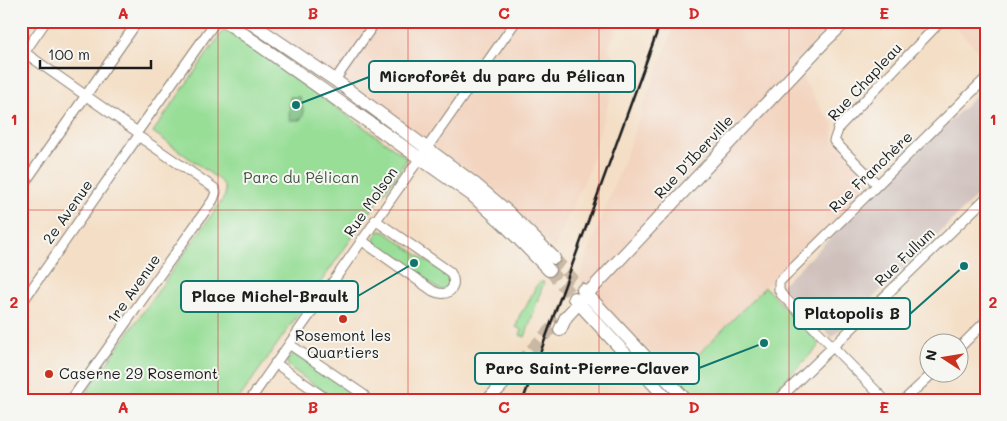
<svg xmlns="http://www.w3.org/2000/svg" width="1007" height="421" viewBox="0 0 1007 421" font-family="Mali,sans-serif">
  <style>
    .built { fill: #f3d4bf }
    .industrial { fill: #cfc0bb }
    .green { fill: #98de97; stroke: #5a7d5a }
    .forest { fill: #7abd80; stroke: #4b6c4e }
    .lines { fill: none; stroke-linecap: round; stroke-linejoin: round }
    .secondary-tunnel { stroke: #c9b8a4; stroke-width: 12; stroke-dasharray: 12 6; stroke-linecap: butt }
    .minor-casing { stroke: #887e71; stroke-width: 11 }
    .secondary-casing { stroke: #887e71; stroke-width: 14 }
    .minor { stroke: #fff; stroke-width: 9 }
    .secondary { stroke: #fff; stroke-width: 12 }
    .rail { stroke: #1c1c1c; stroke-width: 2.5 }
    .grid { fill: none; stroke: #d62828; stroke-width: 1; stroke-opacity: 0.55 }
    .poi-dot { fill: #c8321e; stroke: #f6f6f2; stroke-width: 2 }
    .labels { text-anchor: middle; stroke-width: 4; stroke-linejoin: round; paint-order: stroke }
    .street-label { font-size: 15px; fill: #1c1c1c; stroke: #f6f6f2 }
    .park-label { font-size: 15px; fill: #415641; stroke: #f6f6f2 }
    .poi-label { font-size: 15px; fill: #1c1c1c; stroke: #f6f6f2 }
    .leader { fill: none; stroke: #0f766e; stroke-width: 2 }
    .callout-dot { fill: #0f766e; stroke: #f6f6f2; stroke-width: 2 }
    .callout { fill: #f6f6f2; stroke: #0f766e; stroke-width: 2 }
    .callout-label { font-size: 16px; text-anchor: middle; font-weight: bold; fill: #1c1c1c }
    .neatline { fill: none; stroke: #d62828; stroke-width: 2 }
    .grid-label { font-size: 16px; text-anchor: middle; font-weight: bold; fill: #d62828 }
  </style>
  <rect width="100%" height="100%" fill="#f6f6f2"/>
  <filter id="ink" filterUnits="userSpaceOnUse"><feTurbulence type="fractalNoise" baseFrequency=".02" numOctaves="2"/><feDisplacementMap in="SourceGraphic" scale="10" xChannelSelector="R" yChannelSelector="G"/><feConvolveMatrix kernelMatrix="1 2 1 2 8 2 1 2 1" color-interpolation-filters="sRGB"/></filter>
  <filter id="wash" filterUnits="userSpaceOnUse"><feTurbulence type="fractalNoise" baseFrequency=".0096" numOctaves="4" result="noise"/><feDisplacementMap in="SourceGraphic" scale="20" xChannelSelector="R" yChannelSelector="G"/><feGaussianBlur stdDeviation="1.12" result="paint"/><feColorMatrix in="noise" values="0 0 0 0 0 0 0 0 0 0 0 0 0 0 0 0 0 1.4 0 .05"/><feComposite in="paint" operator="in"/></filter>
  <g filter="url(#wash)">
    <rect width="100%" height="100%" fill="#f4dfc6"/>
    <!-- built -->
    <path class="built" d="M248,21H619L608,50L620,62L588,172L554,249L477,181Z
      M676,21H833L791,67L802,77L824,113L834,123L833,140L874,183L765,287L675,378L579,278Z
      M949,21H986V59Z"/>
    <!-- industrial -->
    <path class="industrial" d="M986,86V187L832,338L781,286Z"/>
    <!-- green -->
    <path class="green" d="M226,30L405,156L406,161L238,400H81L225,196C226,189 224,184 218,179L153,132L223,31Z
      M381,231L385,232L448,276L450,281L447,288L442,290L437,288L376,246L374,238L378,232Z
      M541,282H544L525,337L520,335L522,330L516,327L520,314L526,307L536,286Z
      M765,287L818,342V347L765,400H695L675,378Z
      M295,353L360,397L363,400H335L288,366L287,360Z"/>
    <!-- forest -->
    <path class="forest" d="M290,97H300L304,113L300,120H289Z"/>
  </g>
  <g filter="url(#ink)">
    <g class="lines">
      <!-- secondary-tunnel -->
      <path class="secondary-tunnel" d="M554,258L583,290
        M549,270L574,298
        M519,363L559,320"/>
      <!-- minor casing -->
      <g class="minor-casing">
        <path id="minor" d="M21,50L136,131H138L216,21
          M22,56L46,21
          M335,80L376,21
          M878,185L834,141L839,127L941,21
          M21,188L138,21
          M361,240L433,291C449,299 459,286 450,272L375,220
          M21,304L137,138H141L214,188L216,192L213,200L71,400
          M289,344L364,395L367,400
          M960,347L986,321
          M275,363L328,400
          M250,400L516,21
          M778,400L986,198
          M885,400L781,294L779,290V282L986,78
          M904,400L932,374"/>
      </g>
      <!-- secondary casing -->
      <g class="secondary-casing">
        <path id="secondary" d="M225,21L472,195L505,225L549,270
          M248,21L335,80L475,184L507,211L554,258
          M583,290L686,400
          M574,298L668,400
          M560,330L566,317L590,291L826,40L846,21
          M488,400L515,371L519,363"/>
      </g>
      <!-- minor -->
      <use href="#minor" class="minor"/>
      <!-- secondary -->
      <use href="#secondary" class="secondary"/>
      <!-- rail -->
      <path class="rail" d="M523,400L661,21"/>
    </g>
  </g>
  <!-- grid -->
  <path class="grid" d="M218,21V400M408,21V400M599,21V400M789,21V400M21,210H986"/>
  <!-- markers -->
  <g class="poi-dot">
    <circle cx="343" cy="319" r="5"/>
    <circle cx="49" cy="374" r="5"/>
  </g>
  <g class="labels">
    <!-- street labels -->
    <g class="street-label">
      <text transform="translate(865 82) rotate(-47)" y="5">Rue Chapleau</text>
      <text transform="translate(694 157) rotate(-47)" y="5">Rue D'Iberville</text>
      <text transform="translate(871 172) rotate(-44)" y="5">Rue Franchère</text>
      <text transform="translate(371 202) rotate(-55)" y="5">Rue Molson</text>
      <text transform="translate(68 212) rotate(-55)" y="5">2e Avenue</text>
      <text transform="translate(905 257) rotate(-44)" y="5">Rue Fullum</text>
      <text transform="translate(134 289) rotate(-55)" y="5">1re Avenue</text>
    </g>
    <!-- park labels -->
    <g class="park-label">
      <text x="301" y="183">Parc du Pélican</text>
    </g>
    <!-- poi labels -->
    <g class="poi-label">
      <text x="343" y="341">Rosemont les<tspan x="343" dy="17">Quartiers</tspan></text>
      <text x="59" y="379" text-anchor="start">Caserne 29 Rosemont</text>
    </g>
  </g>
  <!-- callouts -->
  <path class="leader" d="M296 105L369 77M414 263L358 296M964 266L910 314M764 343L699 368"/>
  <g class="callout-dot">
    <circle cx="296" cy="105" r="5"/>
    <circle cx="414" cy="263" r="5"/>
    <circle cx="964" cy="266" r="5"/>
    <circle cx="764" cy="343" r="5"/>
  </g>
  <g class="callout">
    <rect x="369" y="61" width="266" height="31" rx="5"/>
    <rect x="181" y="281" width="177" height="31" rx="5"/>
    <rect x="794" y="298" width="116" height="31" rx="5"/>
    <rect x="475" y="353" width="224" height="31" rx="5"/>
  </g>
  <g class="callout-label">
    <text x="502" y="82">Microforêt du parc du Pélican</text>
    <text x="270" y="302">Place Michel-Brault</text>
    <text x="852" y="319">Platopolis B</text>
    <text x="587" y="374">Parc Saint-Pierre-Claver</text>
  </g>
  <!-- margin -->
  <rect width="1007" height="421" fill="none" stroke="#f6f6f2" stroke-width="55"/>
  <!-- north arrow -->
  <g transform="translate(944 358) rotate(282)"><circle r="24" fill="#f6f6f2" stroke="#9f9f9c"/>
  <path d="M0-4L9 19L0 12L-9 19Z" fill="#c8321e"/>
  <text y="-8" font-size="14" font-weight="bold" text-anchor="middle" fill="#1c1c1c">N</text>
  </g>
  <!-- scale -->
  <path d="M40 60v8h111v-8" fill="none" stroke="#1c1c1c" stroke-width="2.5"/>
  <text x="48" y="60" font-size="15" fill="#1c1c1c" stroke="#f6f6f2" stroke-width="4" paint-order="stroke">100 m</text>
  <rect x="28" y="28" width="952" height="366" class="neatline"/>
  <g class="grid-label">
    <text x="123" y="19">A</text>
    <text x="313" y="19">B</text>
    <text x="504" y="19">C</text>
    <text x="694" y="19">D</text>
    <text x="884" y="19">E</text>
    <text x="14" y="125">1</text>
    <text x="993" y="125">1</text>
    <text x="14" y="308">2</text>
    <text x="993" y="308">2</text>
    <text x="123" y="413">A</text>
    <text x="313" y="413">B</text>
    <text x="504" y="413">C</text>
    <text x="694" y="413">D</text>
    <text x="884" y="413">E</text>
  </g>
</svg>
